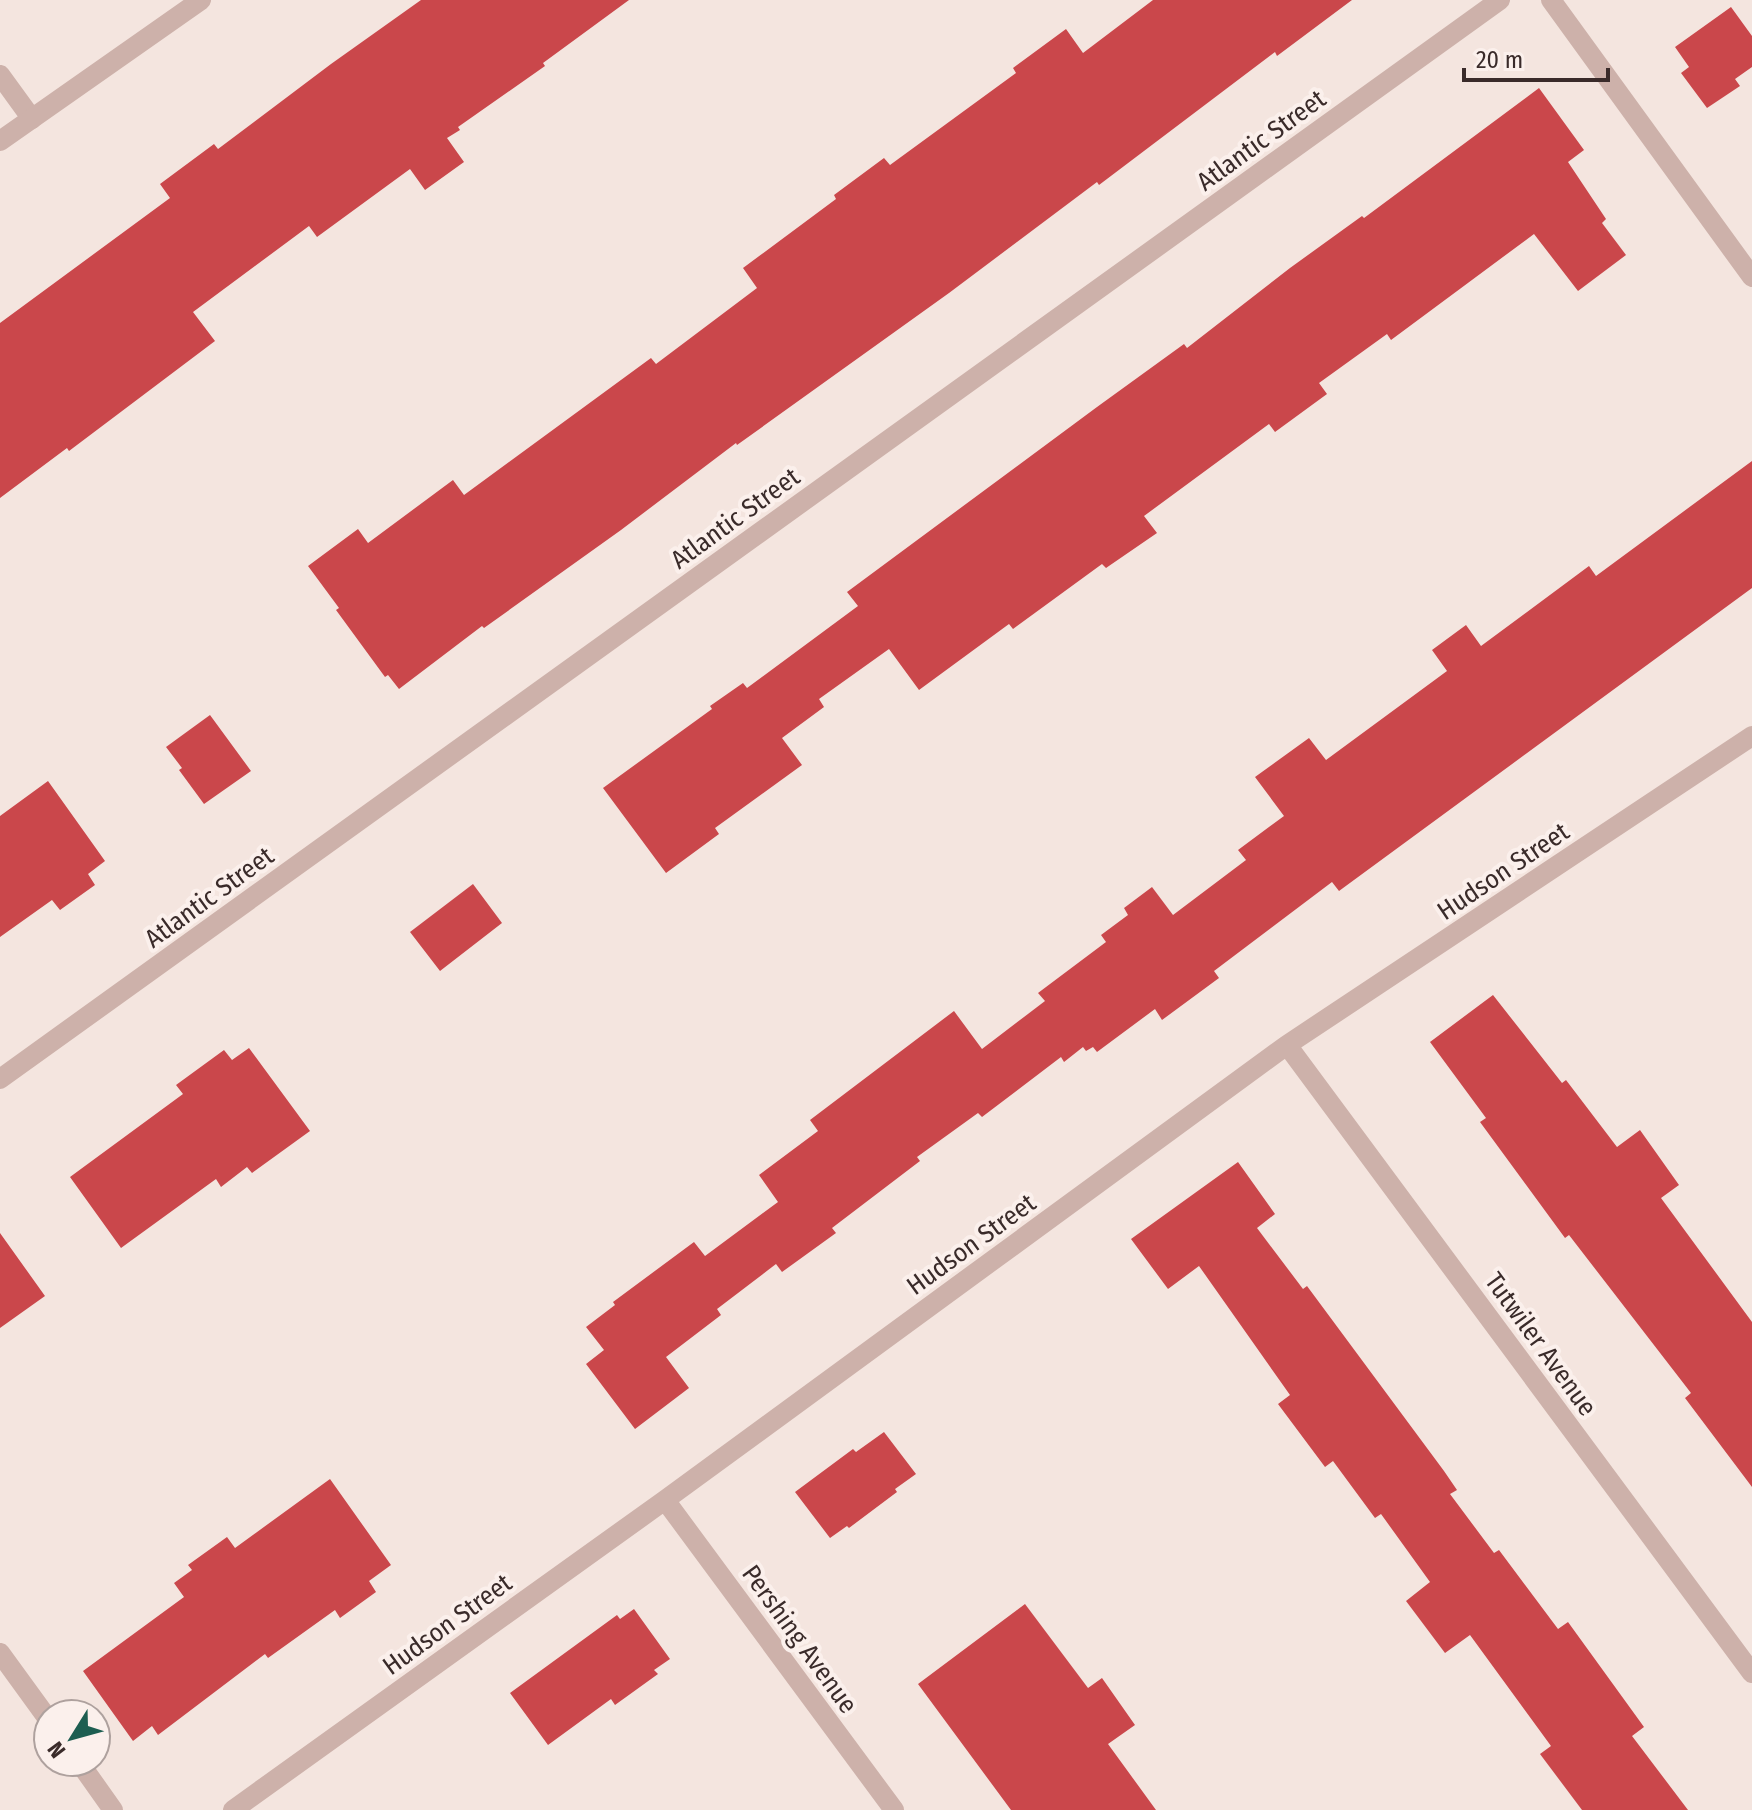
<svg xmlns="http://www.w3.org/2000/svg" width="1752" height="1810" viewBox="0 0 1752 1810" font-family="'Fira Sans Condensed',sans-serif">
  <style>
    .building { fill: #ca474b }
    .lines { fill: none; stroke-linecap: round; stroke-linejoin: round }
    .minor { stroke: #cdb1aa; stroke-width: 20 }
    .tertiary { stroke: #cdb1aa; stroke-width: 20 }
    .labels { text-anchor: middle; stroke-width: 8; stroke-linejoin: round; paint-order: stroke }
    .street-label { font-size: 26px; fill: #3a2b2a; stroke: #fbf0ec }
  </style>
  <rect width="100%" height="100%" fill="#f4e5df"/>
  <!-- building -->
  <path class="building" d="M421,0H629L543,63L545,66L458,127L460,130L447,138L464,162L425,190L410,169L317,237L309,226L193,312L215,341L69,451L67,448L0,498V323L170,198L160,184L214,144L218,149L331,64Z
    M1153,0H1352L1277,56L1275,52L1099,185L1097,182L949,293L737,445L736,443L621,530L484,628L482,626L399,689L388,675L385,677L336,610L339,608L308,566L358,529L368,543L453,480L464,495L651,358L656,364L757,288L743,268L836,199L834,195L884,158L890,165L1016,73L1013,68L1066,29L1083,53Z
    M1731,7L1752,36V67L1735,79L1740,86L1707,108L1681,73L1689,67L1675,47Z
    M1539,88L1584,150L1568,162L1606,219L1602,223L1626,255L1578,291L1534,234L1391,340L1387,334L1319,383L1327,394L1275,432L1269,424L1144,516L1157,533L1106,568L1102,564L1013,629L1009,624L919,690L889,649L819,699L824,707L782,738L802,765L715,828L719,834L666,873L603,788L712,709L710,706L743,683L747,688L858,606L847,592L1097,407L1184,344L1187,348L1290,268L1362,216L1364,218Z
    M1752,461V588L1339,891L1332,882L1214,971L1219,978L1162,1020L1155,1009L1097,1052L1093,1047L1086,1051L1083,1047L1064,1062L1061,1057L982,1117L978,1113L917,1157L920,1161L832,1228L836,1233L782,1272L776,1264L717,1309L721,1315L666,1357L689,1388L635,1429L586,1364L604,1350L586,1327L615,1305L613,1302L694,1242L705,1256L778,1202L759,1175L818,1131L810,1120L954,1011L982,1049L1045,1001L1038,993L1106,942L1101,935L1128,915L1124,908L1152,887L1173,915L1246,860L1238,850L1284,816L1255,777L1309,738L1326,760L1447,671L1432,650L1466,625L1481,646L1589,566L1596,576Z
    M210,715L251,771L204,804L179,770L182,768L166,747Z
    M48,781L105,861L88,874L95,885L60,910L52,900L0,937V816Z
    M473,884L502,923L440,971L410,932Z
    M1493,995L1562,1083L1566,1080L1617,1147L1640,1130L1679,1185L1661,1198L1752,1322V1487L1685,1398L1691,1393L1569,1235L1565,1238L1480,1122L1486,1118L1430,1042Z
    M249,1048L310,1131L252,1173L247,1167L221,1187L216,1179L121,1248L70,1177L183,1094L176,1085L224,1050L232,1060Z
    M1238,1162L1275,1214L1257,1228L1303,1289L1307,1286L1444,1471L1457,1490L1450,1494L1494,1553L1499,1550L1558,1629L1568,1622L1644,1727L1632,1736L1688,1810H1582L1540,1754L1551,1746L1470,1635L1445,1653L1406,1601L1430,1582L1381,1514L1375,1518L1333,1461L1325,1467L1278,1404L1290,1395L1199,1266L1168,1289L1131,1239Z
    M0,1233L45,1296L0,1328Z
    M884,1432L916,1474L895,1489L897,1492L849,1528L847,1526L830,1538L795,1492L853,1449L856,1452Z
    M330,1479L391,1565L369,1581L376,1592L340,1618L335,1610L268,1658L265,1654L158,1735L152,1726L133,1741L83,1671L184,1597L174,1583L192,1570L188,1565L227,1537L235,1548Z
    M1025,1604L1088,1688L1102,1678L1135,1725L1108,1744L1156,1810H1011L918,1684Z
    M634,1609L670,1659L654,1670L658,1674L615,1705L611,1699L548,1745L510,1693L617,1615L620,1619Z"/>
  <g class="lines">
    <!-- minor -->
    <path class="minor" d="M1551,0L1752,277
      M0,75L32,119
      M1287,1045L1752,1673
      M0,1079L1500,0
      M665,1500L894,1810
      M0,1653L48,1719
      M79,1762L113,1810
      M233,1810L665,1500L1287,1045L1752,736"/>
    <!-- tertiary -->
    <path class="tertiary" d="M0,141L201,0"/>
  </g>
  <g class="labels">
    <!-- street labels -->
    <g class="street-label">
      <text transform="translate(1261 140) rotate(-36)" y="9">Atlantic Street</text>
      <text transform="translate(735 518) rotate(-36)" y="9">Atlantic Street</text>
      <text transform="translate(1503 871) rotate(-34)" y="9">Hudson Street</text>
      <text transform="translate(209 897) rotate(-36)" y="9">Atlantic Street</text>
      <text transform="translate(971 1244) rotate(-36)" y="9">Hudson Street</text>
      <text transform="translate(1541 1344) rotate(54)" y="9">Tutwiler Avenue</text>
      <text transform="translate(447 1624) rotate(-36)" y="9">Hudson Street</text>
      <text transform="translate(800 1639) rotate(54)" y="9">Pershing Avenue</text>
    </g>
  </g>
  <!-- north arrow -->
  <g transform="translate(72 1738) rotate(233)"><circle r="38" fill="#fbf0ec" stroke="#aea19e" stroke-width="2"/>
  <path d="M0-6L14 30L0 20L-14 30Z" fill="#1d5e51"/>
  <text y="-12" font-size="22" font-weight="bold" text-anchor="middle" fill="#3a2b2a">N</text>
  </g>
  <!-- scale -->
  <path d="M1464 68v12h144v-12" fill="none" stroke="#3a2b2a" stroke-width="4"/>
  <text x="1476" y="68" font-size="24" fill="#3a2b2a" stroke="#fbf0ec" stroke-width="6" paint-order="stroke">20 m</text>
</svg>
